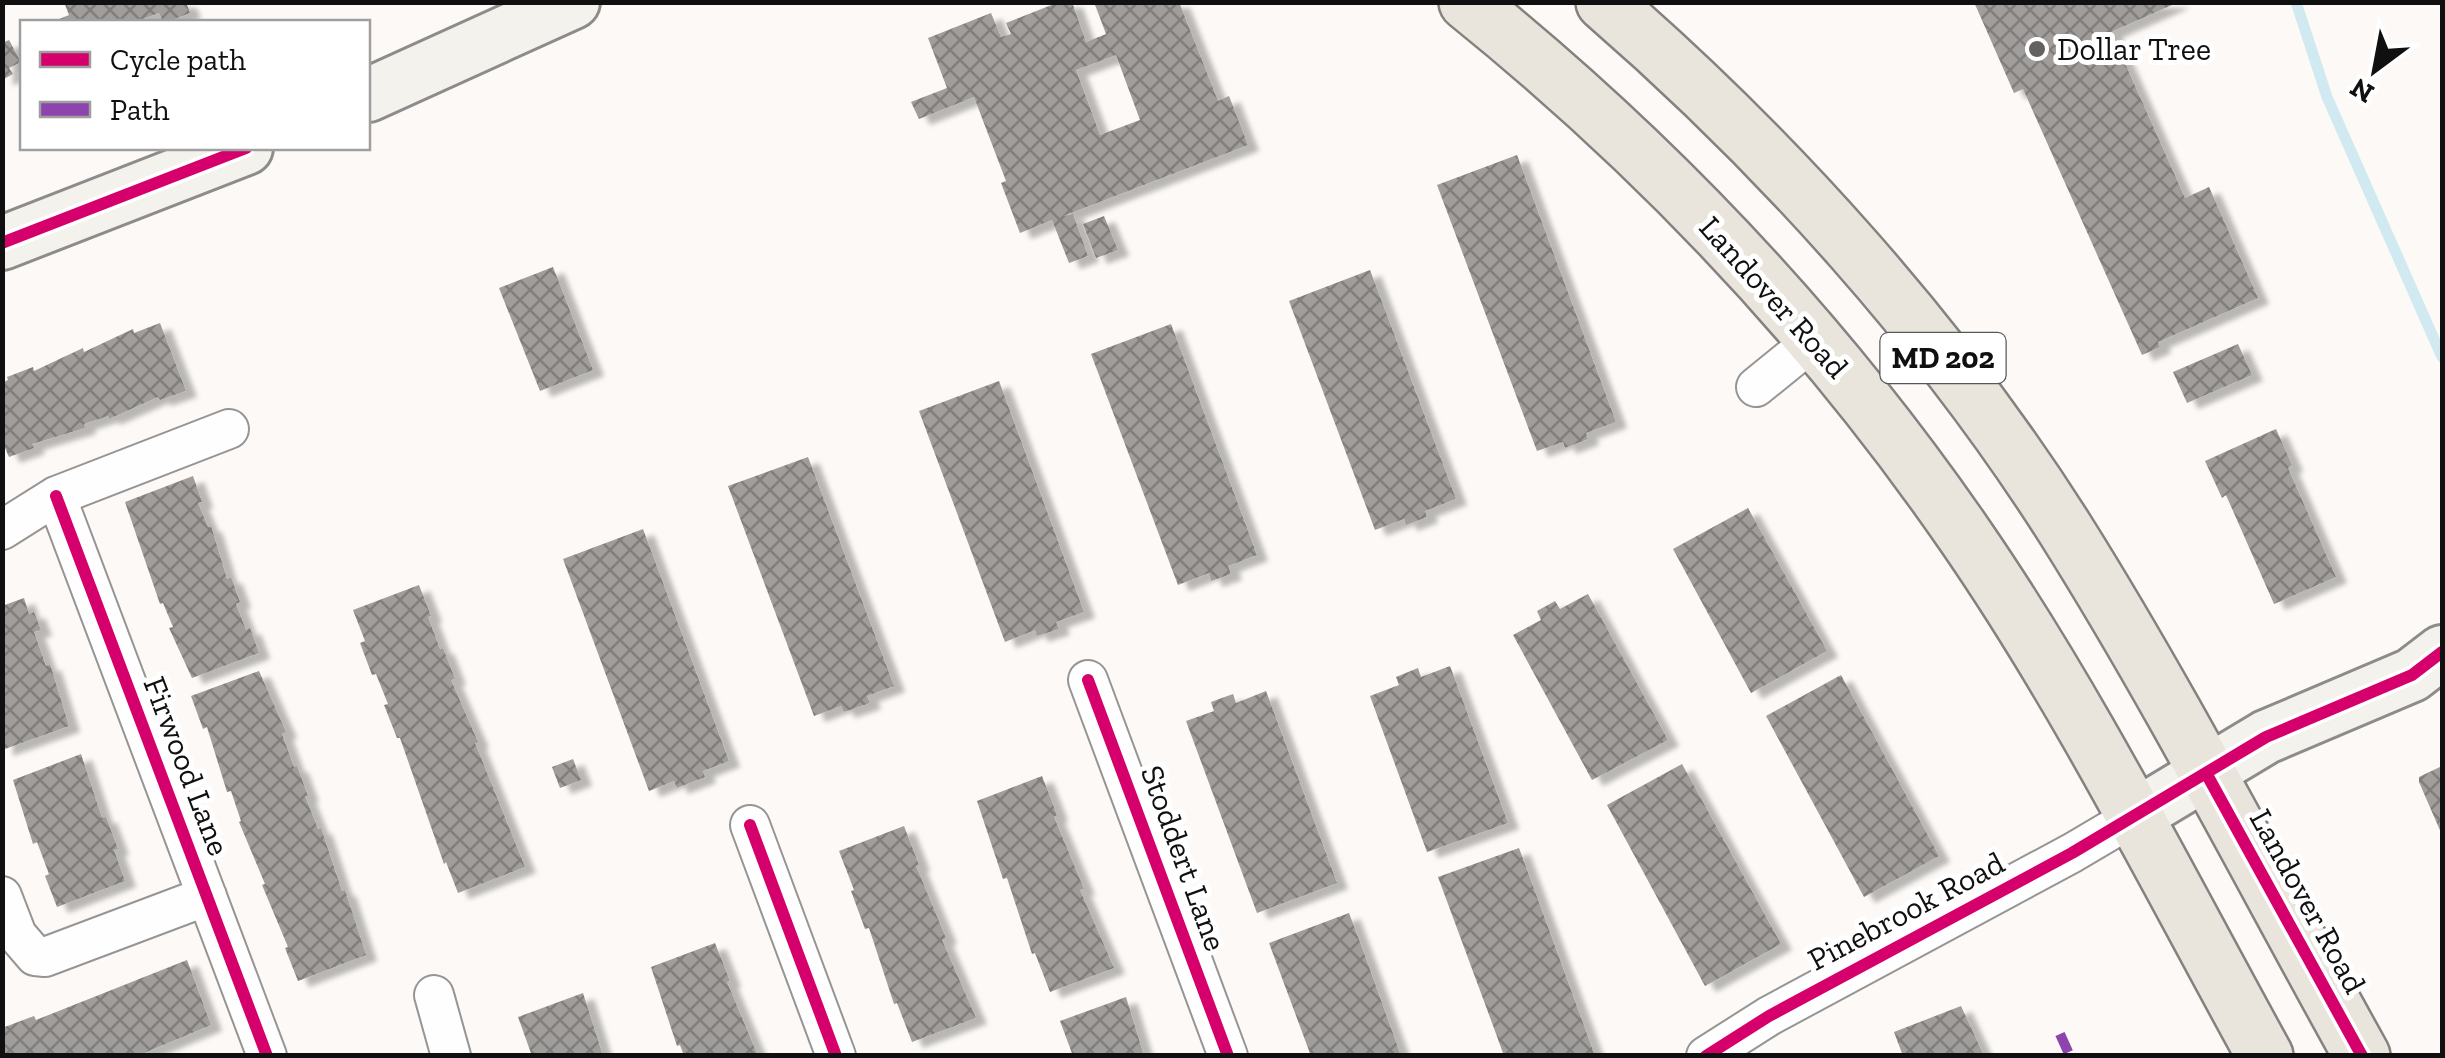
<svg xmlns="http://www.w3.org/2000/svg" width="2445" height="1058" viewBox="0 0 2445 1058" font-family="'Zilla Slab',serif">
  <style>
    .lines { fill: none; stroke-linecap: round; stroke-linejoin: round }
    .stream { stroke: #d1eaf1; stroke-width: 11 }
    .building { fill: url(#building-cross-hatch); fill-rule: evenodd; filter: url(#shadow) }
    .street-casing { stroke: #969594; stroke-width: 42 }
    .secondary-casing { stroke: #8d8c8a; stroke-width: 58 }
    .primary-casing { stroke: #848281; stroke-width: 60 }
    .street { stroke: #fffefe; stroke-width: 38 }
    .secondary { stroke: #f4f2ed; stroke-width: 52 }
    .primary { stroke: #eae5dc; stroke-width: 55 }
    .quiet { stroke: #8e44ad; stroke-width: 10; stroke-dasharray: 20 10; stroke-linecap: butt }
    .cycleway-casing { stroke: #fff; stroke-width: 19 }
    .cycleway { stroke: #d6006c; stroke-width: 12 }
    .poi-dot { fill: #636260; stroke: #fff; stroke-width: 4 }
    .labels { text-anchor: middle; stroke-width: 10; stroke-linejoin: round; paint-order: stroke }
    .shield { fill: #fff; stroke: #585858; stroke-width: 2.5 }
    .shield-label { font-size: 30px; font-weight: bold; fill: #101010 }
    .poi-label { font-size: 32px; fill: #101010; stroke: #fff; text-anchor: start }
    .street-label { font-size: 32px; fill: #101010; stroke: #fff }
  </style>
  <defs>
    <pattern id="building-cross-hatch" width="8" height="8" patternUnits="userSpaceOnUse" patternTransform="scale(2.5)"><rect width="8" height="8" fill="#a09d9b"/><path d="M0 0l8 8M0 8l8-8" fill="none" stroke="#817f7d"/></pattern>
    <filter id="shadow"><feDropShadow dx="11" dy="6" stdDeviation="2.5" flood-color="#0004"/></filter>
  </defs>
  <rect width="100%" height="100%" fill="#fcf9f6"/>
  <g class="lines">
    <!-- stream -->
    <path class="stream" d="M2296,2L2327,97L2442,357"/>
  </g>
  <!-- building -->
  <path class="building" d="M64,2H186L190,13L167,22H163L159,13L135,22H52L69,15Z
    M1059,2H1072L1086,42L1106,34L1094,2H1179L1218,101L1229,96L1248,145L1063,216L1073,214L1088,256L1069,263L1052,220L1020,233L1001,183L1006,181L974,97L919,119L911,102L947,88L928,38L991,13L1001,37L1011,34L1006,23ZM1116,55L1140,120L1100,135L1076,70Z
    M1974,2H2179L2111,32L2185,198L2209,187L2258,298L2158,342L2160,347L2142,355L2023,89L2014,93Z
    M9,40L21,62L9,68L13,74L2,80V43Z
    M1517,155L1616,422L1586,433L1588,439L1565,448L1563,442L1537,451L1437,185Z
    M1104,216L1118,250L1096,258L1083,224Z
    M553,267L593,370L540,391L499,288Z
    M1370,270L1456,499L1425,511L1427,517L1406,525L1404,519L1375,530L1289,301Z
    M160,323L186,391L160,400L158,397L109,419L108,416L84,424L85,428L32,444L34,448L9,457L2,441V383L8,380L7,377L33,367L34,371L83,348L84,352L133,329L134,333Z
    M1171,324L1257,555L1228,566L1231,574L1211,581L1209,573L1178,585L1091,354Z
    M2238,344L2252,375L2187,403L2173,372Z
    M999,381L1084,612L1056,622L1059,629L1037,636L1035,630L1005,642L919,411Z
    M2276,429L2292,465L2288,468L2336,577L2274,604L2226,495L2222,498L2205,461Z
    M808,457L894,686L867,696L870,703L844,712L841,706L814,716L728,486Z
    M193,476L202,502L198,503L208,527L211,526L227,579L231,577L240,602L236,604L246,630L250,628L259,653L192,678L169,628L173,627L163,603L160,604L125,502Z
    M1748,508L1827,651L1751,693L1673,549Z
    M643,529L729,761L703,771L705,777L677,788L674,781L649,791L563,559Z
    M419,585L431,616L428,617L440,649L443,648L455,679L451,680L478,742L475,743L525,867L458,893L446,862L444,864L400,738H397L384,705L388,704L376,674L372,675L360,643L365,641L353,610Z
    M1588,594L1668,740L1592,780L1513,635L1541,620L1537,611L1555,601L1560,609Z
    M24,598L29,614L34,612L41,630L34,632L46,666L50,664L69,726L2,750V606Z
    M1450,666L1508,823L1427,852L1370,696L1399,685L1396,677L1418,668L1421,677Z
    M259,671L286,732L282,734L294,767L297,766L308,796H305L318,829L321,828L342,891L345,890L366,955L298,981L285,948L288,947L262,885L265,884L239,822L241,821L231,791L227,792L207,727L203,729L191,696Z
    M1841,675L1939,856L1864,897L1766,716Z
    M1266,691L1337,883L1257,913L1186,721L1214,711L1211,702L1233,694L1236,703Z
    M81,754L102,818L106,817L118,849L114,850L125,881L57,907L45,876L49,874L37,842L33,844L13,780Z
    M573,759L581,780L560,788L552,767Z
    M1682,764L1781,944L1705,986L1607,805Z
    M2442,766V835L2419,782V777Z
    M1042,776L1057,815L1054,817L1084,889L1080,890L1114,968L1050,992L1035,953L1032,954L1007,878L1003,879L977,801Z
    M904,826L919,865L916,866L946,938L942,940L976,1018L912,1042L897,1003L894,1004L869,928L865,929L851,891L854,890L839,851Z
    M1519,848L1548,927L1595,1056H1504L1495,1031L1438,877Z
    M1349,913L1364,953L1401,1056H1311L1269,943Z
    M715,943L730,981L727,982L758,1056H684L680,1045L677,1046L651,967Z
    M187,960L211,1025L137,1056H2V1028L34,1016L36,1020Z
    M583,993L603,1056H532L518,1017Z
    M1126,997L1144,1056H1073L1060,1021Z
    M1961,1006L1984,1056H1903L1894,1032Z"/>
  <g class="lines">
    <!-- street casing -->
    <g class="street-casing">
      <path id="street" d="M1756,387L1814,340
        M56,496L267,1056
        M2,530L56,496L229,429
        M1088,680L1228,1056
        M750,825L836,1056
        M2,896L17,935L35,956L45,957L207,896
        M434,995L451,1056
        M1706,1056L1769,1016L2072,853L2133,817"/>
    </g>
    <!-- secondary casing -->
    <g class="secondary-casing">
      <path id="secondary" d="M368,95L573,2
        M2,243L246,148
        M2133,817L2266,737L2412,675L2442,652"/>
    </g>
    <!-- primary casing -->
    <g class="primary-casing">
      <path id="primary" d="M1467,2C1658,156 1827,335 1966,537C2079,701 2169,882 2265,1056
        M1604,2C1777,152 1942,335 2065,529C2172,699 2264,880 2362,1056"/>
    </g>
    <!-- street -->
    <use href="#street" class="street"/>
    <!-- secondary -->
    <use href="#secondary" class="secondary"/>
    <!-- primary -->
    <use href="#primary" class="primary"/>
    <!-- quiet -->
    <path class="quiet" d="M2060,1034L2070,1056"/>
    <!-- cycleway casing -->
    <g class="cycleway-casing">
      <path id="cycleway" d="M2,243L246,148
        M56,496L267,1056
        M1088,680L1228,1056
        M2206,773L2362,1056
        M750,825L836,1056
        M1706,1056L1769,1016L2072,853L2266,737L2412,675L2442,652"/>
    </g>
    <!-- cycleway -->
    <use href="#cycleway" class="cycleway"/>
  </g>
  <!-- markers -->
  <circle class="poi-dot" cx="2037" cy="49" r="10"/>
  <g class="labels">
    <!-- shield labels -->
    <rect class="shield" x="1880.5" y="333" width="125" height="50" rx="8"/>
    <g class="shield-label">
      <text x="1943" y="368">MD 202</text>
    </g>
    <!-- poi labels -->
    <g class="poi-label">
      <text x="2057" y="60">Dollar Tree</text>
    </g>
    <!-- street labels -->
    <g class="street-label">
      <text transform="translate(1774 297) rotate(48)" y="11">Landover Road</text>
      <text transform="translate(187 766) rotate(69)" y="11">Firwood Lane</text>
      <text transform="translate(1184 858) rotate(70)" y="11">Stoddert Lane</text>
      <text transform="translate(2308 901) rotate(61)" y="11">Landover Road</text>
      <text transform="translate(1906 911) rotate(-28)" y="11">Pinebrook Road</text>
    </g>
  </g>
  <!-- border -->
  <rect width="2445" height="1058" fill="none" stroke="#101010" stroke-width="10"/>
  <!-- legend -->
  <rect x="20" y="20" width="350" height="130" fill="#ffffff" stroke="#9f9f9f" stroke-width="2.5"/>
  <rect x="40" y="52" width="50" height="15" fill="#d6006c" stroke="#9f9f9f" stroke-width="2.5"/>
  <text x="110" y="70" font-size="30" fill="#101010">Cycle path</text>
  <rect x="40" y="102" width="50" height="15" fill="#8e44ad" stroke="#9f9f9f" stroke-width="2.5"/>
  <text x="110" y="120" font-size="30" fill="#101010">Path</text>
  <!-- north arrow -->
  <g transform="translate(2375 70) rotate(212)" stroke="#ffffff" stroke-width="8" paint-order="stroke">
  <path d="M0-8L18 38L0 25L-18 38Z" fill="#101010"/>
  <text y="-15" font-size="28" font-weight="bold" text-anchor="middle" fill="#101010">N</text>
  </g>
</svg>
